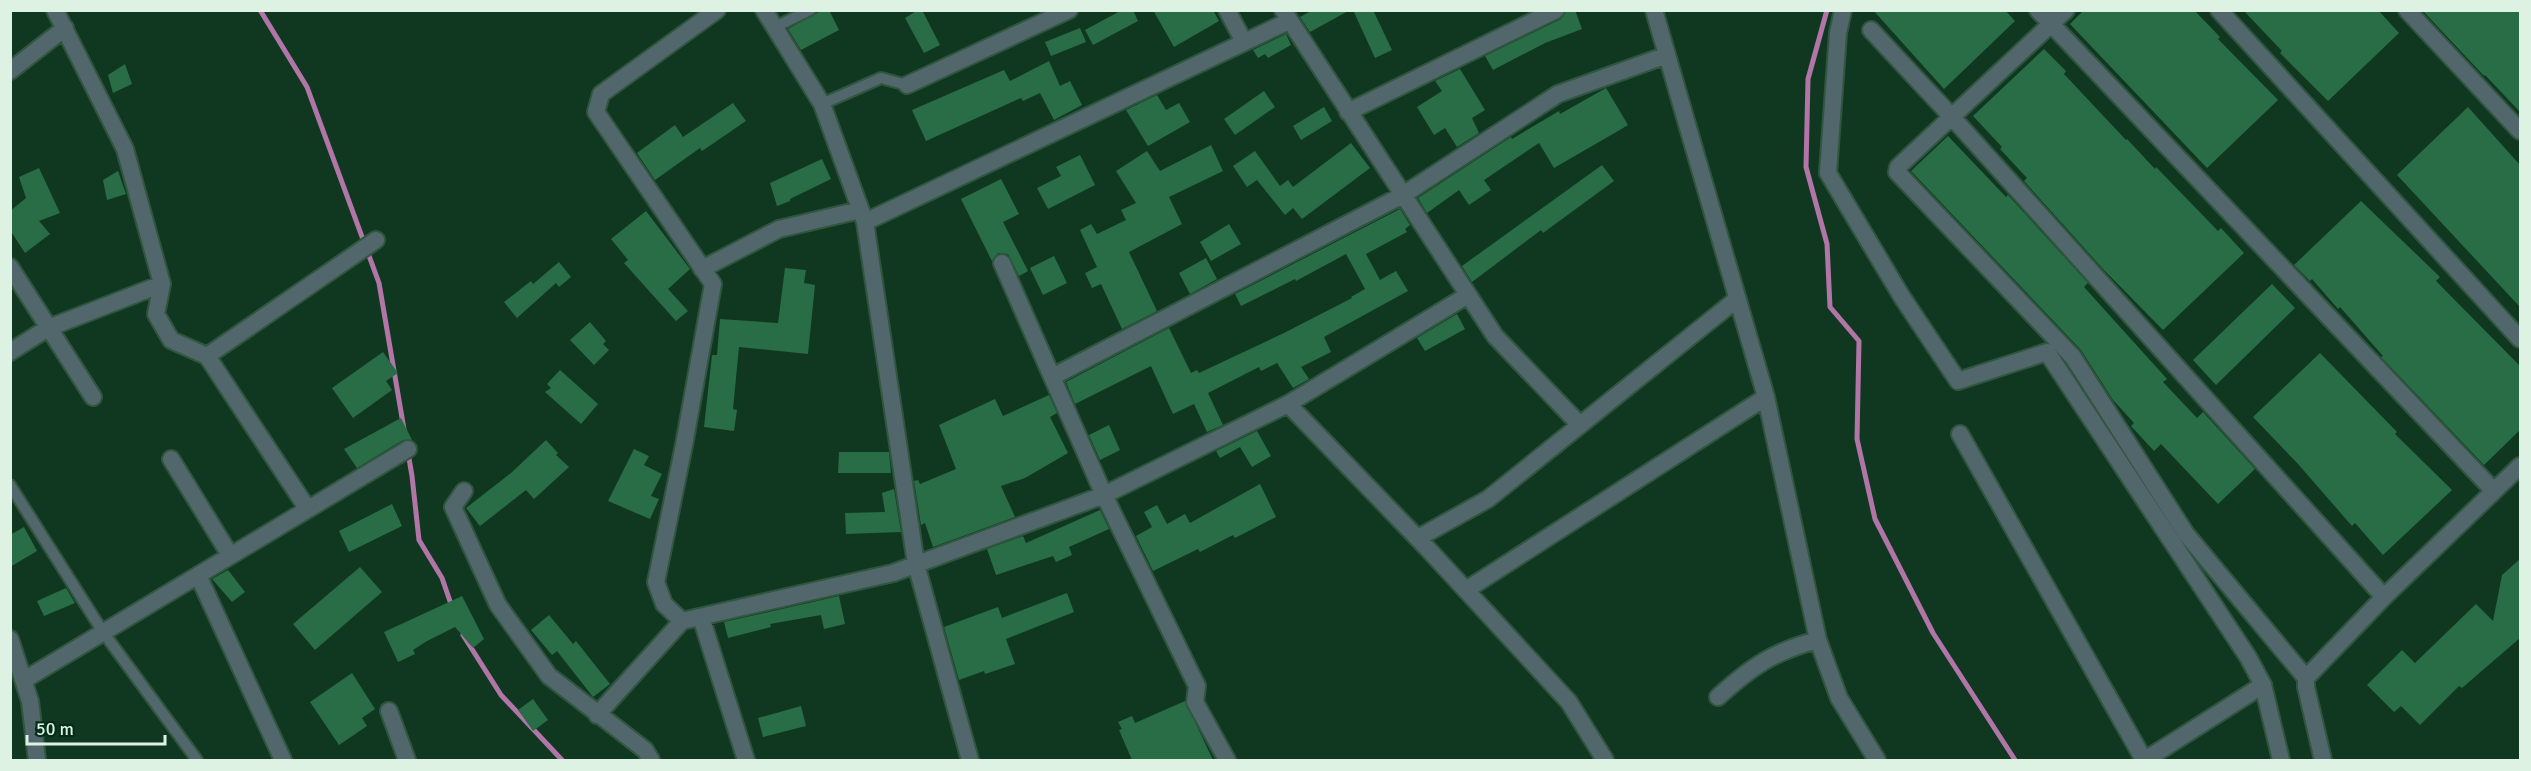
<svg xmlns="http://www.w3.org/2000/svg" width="2531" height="771" viewBox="0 0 2531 771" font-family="Signika,sans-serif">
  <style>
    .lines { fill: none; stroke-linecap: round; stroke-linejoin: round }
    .stream { stroke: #b175a8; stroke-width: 5 }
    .building { fill: #286d45 }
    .service-casing { stroke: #315640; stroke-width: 14 }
    .minor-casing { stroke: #315640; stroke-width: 20 }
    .tertiary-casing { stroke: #315640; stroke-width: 20 }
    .service { stroke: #51676c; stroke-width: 10 }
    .minor { stroke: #51676c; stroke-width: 16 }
    .tertiary { stroke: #51676c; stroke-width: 16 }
  </style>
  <rect width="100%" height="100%" fill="#103821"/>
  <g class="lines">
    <!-- stream -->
    <path class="stream" d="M260,10L307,87L379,283L412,476L419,540L442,578L452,607
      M1827,10L1808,79L1806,167L1827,244L1830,307L1859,341L1857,439L1875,519L1933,633L2015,760
      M463,635L501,695L562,760"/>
  </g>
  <!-- building -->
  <path class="building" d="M822,10H829L839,30L801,50L788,29Z
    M918,10H922L940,45L924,53L905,18Z
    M1122,10H1133L1138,21L1093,45L1085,30Z
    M1153,10H1213L1219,21L1174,47Z
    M1313,10H1350L1310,32L1300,17Z
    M1353,10H1373L1392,50L1375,58Z
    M1566,10H1575L1582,29L1545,43L1493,70L1485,56L1561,19Z
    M1873,10H2005L2015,21L1944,89Z
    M2084,10H2194L2220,37L2218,39L2278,100L2207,168L2070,24Z
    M2243,10H2378L2399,33L2328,101L2280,53L2282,51Z
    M2422,10H2520V112L2485,75L2484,76Z
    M1080,28L1086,42L1051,56L1045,42Z
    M1286,34L1291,45L1268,58L1265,54L1258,58L1253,50Z
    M2044,49L2066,71L2064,74L2126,140L2127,139L2155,169L2156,167L2218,231L2221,228L2244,253L2163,330L2103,269L2024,181L2027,178L2000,149L2002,147L1973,116Z
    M1049,61L1060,86L1070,81L1082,105L1054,120L1040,93L1023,101L1021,98L926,141L912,110L1004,70L1010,81Z
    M125,64L132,84L113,93L108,75Z
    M1460,69L1485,110L1472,118L1479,133L1457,147L1445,128L1434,135L1417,107L1442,91L1435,81Z
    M1606,88L1628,125L1618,131L1554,168L1539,143L1484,180L1491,190L1469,205L1459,190L1427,213L1418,198L1511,137L1512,139L1559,111L1560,114Z
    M1264,91L1275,107L1235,135L1224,119Z
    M1157,95L1166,110L1179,103L1190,122L1148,146L1126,110Z
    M733,103L746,121L702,151L700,148L655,180L637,153L675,125L683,137Z
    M1324,107L1332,121L1301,140L1293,126Z
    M2468,107L2520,165V307L2397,175Z
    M1948,136L2006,197L2008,195L2088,283L2084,287L2167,379L2163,382L2197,418L2203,412L2255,469L2218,504L2161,444L2154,451L2131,426L2134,423L2113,400L2081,350L1911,171Z
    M1351,143L1370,168L1302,219L1293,208L1285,215L1257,180L1247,187L1233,166L1255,151L1280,186L1288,180L1293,187Z
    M1211,145L1223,171L1169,197L1182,224L1129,252L1157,311L1122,329L1101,284L1092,288L1085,273L1097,267L1080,230L1091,224L1097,234L1126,220L1121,210L1136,203L1116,171L1147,151L1160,171Z
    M1080,155L1095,185L1048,209L1037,188L1061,176L1056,167Z
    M822,159L831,179L790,199V201L777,206L770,183Z
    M1602,165L1614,181L1543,233L1541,230L1472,282L1462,266Z
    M39,168L60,213L39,221L50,234L25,253L10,230V211L26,198L19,177Z
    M118,171L126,194L107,200L103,180Z
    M1001,179L1019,214L1003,222L1028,271L1019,276L1008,254L998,253L992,261L961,199Z
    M2361,201L2440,277L2436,281L2520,366V430L2484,465L2381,357L2383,356L2340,307L2338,309L2312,279L2310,281L2294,265Z
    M1400,209L1410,225L1405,229L1407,232L1366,254L1380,280L1396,271L1408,291L1324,337L1331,352L1301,367L1309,379L1293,388L1277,363L1261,371L1259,367L1208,393L1223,425L1207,432L1194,404L1173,414L1151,366L1075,404L1066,382L1169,328L1191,373L1197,370L1199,373L1284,333L1352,298L1351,297L1365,289L1346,254L1296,281L1295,279L1241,306L1235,294Z
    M646,211L690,269L668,289L688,311L676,321L624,263L628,260L611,239Z
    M1229,224L1241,244L1211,261L1200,242Z
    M1054,256L1067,283L1043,295L1030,268Z
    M1206,258L1217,279L1190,294L1179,273Z
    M559,262L571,277L559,287L556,283L517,318L504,302L531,281L533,284Z
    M785,268L806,270L804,283L815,285L808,354L739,347L733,409L737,410L734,431L704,427L712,355H717L720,319L778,323Z
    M2272,284L2295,308L2216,385L2193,360Z
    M1457,314L1465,329L1425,351L1417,338Z
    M590,322L606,341L603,344L609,350L594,365L570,340Z
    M383,352L398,373L386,381L392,390L353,418L332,388Z
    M2320,353L2397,432L2395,434L2452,490L2383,555L2355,523L2352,526L2298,464L2253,417Z
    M560,370L598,404L581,424L545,392L551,388L547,384Z
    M1049,395L1057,413L1050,417L1068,453L1025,478L1001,486L1015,517L933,547L925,523L921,525L914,481L918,480L920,484L956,469L939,425L995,399L1003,416Z
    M401,418L412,440H403L357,468L344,449Z
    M1109,425L1120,450L1100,460L1089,435Z
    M1257,431L1271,456L1252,467L1240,447L1220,458L1216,451Z
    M546,440L558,453L556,455L569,467L534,499L526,490L480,526L466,508L511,473Z
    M634,449L649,456L644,465L662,474L651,496L659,499L650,519L608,501Z
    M839,452H889L891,473H838Z
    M1260,484L1276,517L1235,538L1233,535L1200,552L1198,549L1153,571L1136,536L1152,527L1144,512L1157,505L1167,524L1185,514L1190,523Z
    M894,489L901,532L846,534L845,513L885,512L882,493Z
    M392,504L402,526L349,552L339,531Z
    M1100,510L1109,529L1069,547L1072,555L1056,562L1053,556L996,575L987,549L1023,536L1026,543Z
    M24,527L37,551L10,567V535Z
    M2520,559V638L2462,688L2459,686L2420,725L2401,706L2394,712L2367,685L2402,650L2415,663L2476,604L2493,621L2502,575Z
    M360,567L382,592L315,650L293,624Z
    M228,570L245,592L232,602L212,579Z
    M66,588L75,603L44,616L37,601Z
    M1067,593L1074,612L1006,639L1015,664L985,674L984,671L959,680L944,627L998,607L1002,618Z
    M462,596L484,639L473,648L455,627L427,641L413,650L415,654L398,662L384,632Z
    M839,596L845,624L824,629L821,615L770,624L771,627L728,638L724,622Z
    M549,615L573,644L576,641L610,684L593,697L557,651L552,655L531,630Z
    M352,673L375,709L362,718L367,726L339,745L310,702Z
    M533,699L548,720L533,731L518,710Z
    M1185,701L1213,760H1132L1119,730L1122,729L1118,722L1132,716L1135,723Z
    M801,706L806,726L763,737L758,718Z"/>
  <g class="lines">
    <!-- service casing -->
    <g class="service-casing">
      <path id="service" d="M775,27L810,10
        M822,104L881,78L907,85
        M10,485L103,632L197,760"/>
    </g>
    <!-- minor casing -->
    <g class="minor-casing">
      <path id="minor" d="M55,10L125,149L162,284L156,314L171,340L207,356L307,508
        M764,10L822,104L865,222
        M1227,10L1244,42
        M1283,10L1495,336L1580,425
        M1654,10L1766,397L1818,640L1839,698L1877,760
        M2038,10L2494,491
        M2066,10L1898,167L1897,172L2073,357L2186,534L2306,678
        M2219,10L2520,339
        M2407,10L2520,131
        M1871,30L1952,117L2384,597
        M10,71L65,28
        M907,85L1069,10
        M1348,112L1556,10
        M1002,263L1104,495L1197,686L1195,702L1227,760
        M10,267L93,397
        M702,269L779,229L860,210
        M10,352L48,328L162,284
        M207,356L376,240
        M1052,377L1403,195L1558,94L1667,55
        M1288,404L1428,549L1569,702L1605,760
        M1960,434L2144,760
        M171,459L230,555
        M464,491L453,507L498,605L549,676L645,750L651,760
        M1418,538L1488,499L1737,299
        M198,575L283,760
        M1466,590L1766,397
        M701,617L746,760
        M682,621L664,604L656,582L684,445L713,284L596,112L601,94L717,10
        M10,639L30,701L37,760
        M24,680L408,449
        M1718,697C1751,667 1774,651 1818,640
        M389,711L407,760
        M597,715L682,621L893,573L1104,495L1288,404L1468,295
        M970,760L916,564L865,222L1289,21
        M2145,760L2263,685
        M2323,760L2306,687V678L2384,597L2520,466"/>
    </g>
    <!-- tertiary casing -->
    <g class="tertiary-casing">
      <path id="tertiary" d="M1843,10L1838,33L1828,173L1902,297L1958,381L2047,352L2248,657L2263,685L2281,760"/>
    </g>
    <!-- service -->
    <use href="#service" class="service"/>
    <!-- minor -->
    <use href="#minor" class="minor"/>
    <!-- tertiary -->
    <use href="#tertiary" class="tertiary"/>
  </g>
  <!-- border -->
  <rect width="2531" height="771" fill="none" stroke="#ddf2e3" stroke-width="24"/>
  <!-- scale -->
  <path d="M27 735v9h138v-9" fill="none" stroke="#ddf2e3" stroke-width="3"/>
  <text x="36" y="735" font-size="18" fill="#ddf2e3" stroke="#042d17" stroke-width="4.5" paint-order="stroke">50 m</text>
</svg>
